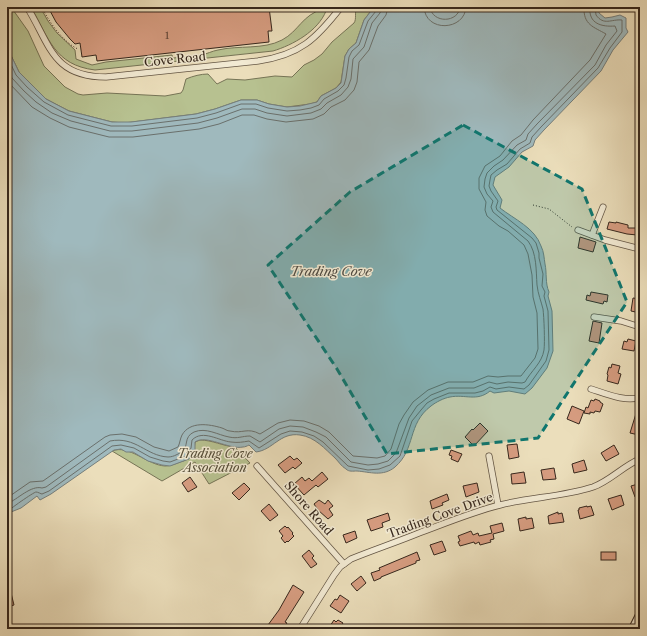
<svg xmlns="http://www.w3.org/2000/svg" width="647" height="636" font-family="'Libre Caslon Text',serif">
<rect width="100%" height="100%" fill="#ebdebb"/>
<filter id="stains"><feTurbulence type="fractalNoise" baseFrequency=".005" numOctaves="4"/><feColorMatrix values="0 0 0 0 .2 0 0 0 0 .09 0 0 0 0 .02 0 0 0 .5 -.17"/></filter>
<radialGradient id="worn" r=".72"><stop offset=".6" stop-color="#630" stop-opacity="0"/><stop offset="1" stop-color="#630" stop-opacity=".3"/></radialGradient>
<g fill="#b7c190" stroke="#767456">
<path d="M7,7H11L28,31L44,66L65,87L78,94L83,95L107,93L165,96L181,93L183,90L186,79C193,76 201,74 208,74L217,84L227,79L245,80L275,76L292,77L304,65L314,60L322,54L332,42L354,23C357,19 354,12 357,7H374L364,20L356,43L349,49L345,56L341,82L336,88L321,96L317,102L310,104L287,107L269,104L257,100H241L215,109L196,114L124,123L112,122L69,111L46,99L30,85L19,72L7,47Z"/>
<path d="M31,7H40L48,21L57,33L75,50L76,59L92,65L106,62L172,55L173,58C182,57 192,57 201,55C207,54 212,51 218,50C239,45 263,50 282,40C299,31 302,15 323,9L326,11C318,31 293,45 273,51L95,70C54,65 49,38 31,7Z"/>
<path d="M200,440C212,440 223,446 235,447L250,463L209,484L195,462L162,481L112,451C129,444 147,465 165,466C170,466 175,464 180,462C192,459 194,453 195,442Z"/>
</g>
<path fill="#9fb9bd" stroke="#757f7d" d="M374,7H439L440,10L442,11L455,7H599V13L605,18L612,17L620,15L626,18V28L628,32L613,50L601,71L544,130L535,140L533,146L522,152L509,167L495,177L493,185L502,200L500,208C514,219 535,228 541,246C544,252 544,258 545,264C547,273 545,283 549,292L548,296L552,311L553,351L547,368L532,388L525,394L509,391L494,393L490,391C477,402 465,394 450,397C444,398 436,402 431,406C407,424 416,449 395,467C383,477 370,472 357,471C353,471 349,472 346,469C341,466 339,462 335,458C325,449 315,437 300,435C280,432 273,450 256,452L249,445C247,446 245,447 243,447C229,450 206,434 195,442V450L189,459L170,466L162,465L148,461L133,452H126L121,449L114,450L51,494L40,500L37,496L21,508L11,512L9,516H7V47L19,72L46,99L69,111L112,122H131L196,114L215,109L241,100H257L269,104L287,107L300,106L317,102L321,96L336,88L341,83L345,56L349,49L356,43L364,20Z"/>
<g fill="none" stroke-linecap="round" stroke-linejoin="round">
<g stroke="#6a706c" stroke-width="1">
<path d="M424,7C425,33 465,31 466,7"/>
<path d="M430,7C432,24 459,23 460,7"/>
<path d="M7,56L16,75L27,87L44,102L68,115L111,126H132L197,118L216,113L241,104H256L268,108L287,111L300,110L311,108L319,105L324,99L338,91L344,85L346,78L349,57L352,51L359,45L368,21L376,11L377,7"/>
<path d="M7,68L12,78L24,91L36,102L52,113L71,121L110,131H132L198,123L217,118L242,109H255L267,113L287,116L311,113L321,109L327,103L341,95L348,87L351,79L353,59L364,47L372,23L380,13L382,7"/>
<path d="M7,81L32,107L50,118L69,127L109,137H133L199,129L219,124L242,115H254L267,119L286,122L313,119L324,114L331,107L345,100L354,90L357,82L359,62L369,50L378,26L386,15L388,7"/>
<path d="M7,498L30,482L43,481L105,437L110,435L122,434L136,437L154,447L169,451L178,447C180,443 180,439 182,435C190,421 209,424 222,428C225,429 227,431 230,431C243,434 247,427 260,434L278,423L290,420L304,421L319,426L329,432L353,456L377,458L385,456L391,449L399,424L404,415L413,402L428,390L448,382H473L488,376L498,377L508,376H521L535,358L538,349L537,313L533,297L532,275L528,254L524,245L508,231L499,226L487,216L485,210L486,202L479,189V178L485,166L500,156L512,141L521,135L533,120L590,60L606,34C594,27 583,25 584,7"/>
<path d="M7,504C18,499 31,485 42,488L46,487L110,441C136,436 146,456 168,457C171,457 174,456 176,455C178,454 180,453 182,452C189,447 183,437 194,432C206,427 218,435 229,437C238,439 242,436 250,436L260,442L279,429L290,426L303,427L316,432L326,437L351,462L368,465L378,464L388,461L396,453L409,418L417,406L431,395L449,388H474L489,382L497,384L508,382L522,383L525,382C531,371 542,363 544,350C545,342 544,317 543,309C541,301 538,294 537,285C536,271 537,253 528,241L493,212L491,207L493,201L487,194L484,187L485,179L487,173L494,166L503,160L517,145L526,140L528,134L537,124L595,65L606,45L617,31L615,26C602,27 588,24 590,7"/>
<path d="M7,512C8,510 34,492 36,492C38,492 41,494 42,494L49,491L112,446L121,445L134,448L150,457L163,461L170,462L186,456L191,448L192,440C203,429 219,441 231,442C238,443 243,442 249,441L259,448L281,434L290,431L302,432L314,436L323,442L348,466L368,470L379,469L390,465L400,456L412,421L421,410L427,403L434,399L449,393H475L483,391L490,387L496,389L509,387L524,389L529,385L546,361L549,350L548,311L544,296L545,292L542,286L543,274L539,258V253L536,243L532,238L497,210L496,207L498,201L491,191L489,186L490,180L491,175L497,170L507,164L520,149L530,143L532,137L541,127L598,68L610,48L622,32V20C611,19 604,26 596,15L595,7"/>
</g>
</g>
<g fill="#d69c80" stroke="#36271c">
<path d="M48,7H269L272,31H268L269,42L97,61L96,55L82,57L80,43L75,44L70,39L56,22Z"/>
<path d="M609,222L616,223V222L628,225V228H637V235L627,234L607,229Z"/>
<path d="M580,237L596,242L593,252L578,248Z"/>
<path d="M591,292L608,295L607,302L604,301L603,304L586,300L587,295L590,296Z"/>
<path d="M633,298L640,299V313L631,311Z"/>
<path d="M593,321L602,323L599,343L589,341Z"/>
<path d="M628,339L636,341L634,351L622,349L624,341L627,342Z"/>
<path d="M612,364L620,366L618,373L621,374L618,384L607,381L608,375L607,374L609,367L611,368Z"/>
<path d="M595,399L600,401V402L603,404L600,412L595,411L594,413L590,412V414L584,413L586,407L588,408L591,400L594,401Z"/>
<path d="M572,406L584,411L579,424L567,419Z"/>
<path d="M638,407H640L639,435L630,433Z"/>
<path d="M480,423L488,431L474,446L465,437L472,429L473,430Z"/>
<path d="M517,444L519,457L509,459L507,445Z"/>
<path d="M614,445L619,454L606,461L601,453Z"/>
<path d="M451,450L462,454L458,462L451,459L452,456L449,455Z"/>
<path d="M290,456L294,460L297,458L302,463L295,469L293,467L285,473L278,465Z"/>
<path d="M584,460L587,470L574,473L572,464Z"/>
<path d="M554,468L556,479L543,480L541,470Z"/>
<path d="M322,472L328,479L318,487L316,485L304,495L294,484L302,477L305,481L309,478L312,481Z"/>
<path d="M524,472L526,483L512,484L511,474Z"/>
<path d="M190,477L197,487L188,492L182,483Z"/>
<path d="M244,483L250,489L239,500L232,493Z"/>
<path d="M477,483L479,492L466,497L463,486Z"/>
<path d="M638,484L640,485V495L635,497L631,486Z"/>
<path d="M447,494L449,500L442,503L443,505L432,509L430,501Z"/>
<path d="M621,495L624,505L612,510L608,499Z"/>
<path d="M319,500L325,504L328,500L333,506L329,509L333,515L328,519L318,510L314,504Z"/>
<path d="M269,504L278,515L270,521L261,511Z"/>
<path d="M587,506V507L591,506L594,515L580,519L578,510H579V508Z"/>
<path d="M558,512V514L562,513L564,522L549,524L548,516Z"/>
<path d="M388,513L390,520L382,523L383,527L371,531L367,520Z"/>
<path d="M526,517V519L532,518L534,528L520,531L518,519Z"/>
<path d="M502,523L504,531L493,534L494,539L490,540L491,542L480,545L479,542L475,544L474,542L460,546L458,542L460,541L458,536L471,531L473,535L478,533L479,536L492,533L490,526Z"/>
<path d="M285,526L287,528L288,527L293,533L292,534L294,536L288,542L287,541L285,543L281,538L283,536L279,531Z"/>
<path d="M355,531L357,538L346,543L343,535Z"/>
<path d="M442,541L446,551L434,555L430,545Z"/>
<path d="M309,550L314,556L312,558L317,564L311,568L302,556Z"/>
<path d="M417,552L420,560L416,561V563L381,577V578L374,581L371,573L380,570L379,568Z"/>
<rect x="601" y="552" width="15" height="8"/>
<path d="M361,576L366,583L357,591L351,584Z"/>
<path d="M9,585L14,605L7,607V586Z"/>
<path d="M293,585L304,592L285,622L287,623L283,629H275L268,625L279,610Z"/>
<path d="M340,595L349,601L341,613L330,606L335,599L337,600Z"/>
<path d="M334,620L336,622L338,620L343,623L339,629H328Z"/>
</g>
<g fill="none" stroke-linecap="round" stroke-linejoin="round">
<defs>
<g id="minor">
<path d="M27,7C50,44 52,77 106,77L258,61C300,55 316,39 341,7"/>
<path d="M578,230L605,240L640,249"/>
<path d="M592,235L603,207"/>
<path d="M594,317L621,321L640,327"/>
<path d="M591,389C604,393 627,403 640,397"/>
<path d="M489,456L498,505"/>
<path d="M257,466L344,564"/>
<path d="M300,629L334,575L340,567L351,559C373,550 397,542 419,533C446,523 472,512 500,505C531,497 562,497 593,487C610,481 623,466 640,459"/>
</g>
<path id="secondary" d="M633,629L640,615"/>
</defs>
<use href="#minor" stroke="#635544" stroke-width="7"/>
<use href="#secondary" stroke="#36271c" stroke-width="10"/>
<g stroke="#36271c" stroke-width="1" stroke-dasharray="1 2" stroke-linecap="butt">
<path d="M42,7C48,21 64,43 78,49"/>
<path d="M533,205L549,209L572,227"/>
</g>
<use href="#minor" stroke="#f2ead3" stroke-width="5.5"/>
<use href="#secondary" stroke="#f2ead3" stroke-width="8"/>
</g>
<path fill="#0f766e" fill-opacity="0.2" stroke="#0f766e" stroke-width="3" stroke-dasharray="8 5" stroke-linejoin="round" d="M463,125L582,189L627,302L538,438L387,454L337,369L268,265L350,192Z"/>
<g text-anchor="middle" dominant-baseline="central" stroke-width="3" stroke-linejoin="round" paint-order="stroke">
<g font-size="10" fill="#5e4435">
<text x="167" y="35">1</text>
</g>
<g font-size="12" fill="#36271c" stroke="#f2ead3">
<text transform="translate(175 59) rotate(-6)">Cove Road</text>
<text transform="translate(309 508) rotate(49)">Shore Road</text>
<text transform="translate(440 515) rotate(-20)">Trading Cove Drive</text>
</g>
<g font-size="12" font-style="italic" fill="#564e39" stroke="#f2ead3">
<text x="215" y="453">Trading Cove<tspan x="215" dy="14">Association</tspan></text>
</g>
<g font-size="13" font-style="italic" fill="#504c44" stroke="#f2ead3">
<text x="331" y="271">Trading Cove</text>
</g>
</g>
<rect width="647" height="636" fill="none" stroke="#ebdebb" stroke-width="24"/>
<rect x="8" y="8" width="631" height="620" fill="none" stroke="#36271c" stroke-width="2"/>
<rect x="12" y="12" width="623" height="612" fill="none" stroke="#36271c"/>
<rect width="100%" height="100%" filter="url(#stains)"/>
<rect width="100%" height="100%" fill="url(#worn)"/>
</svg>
